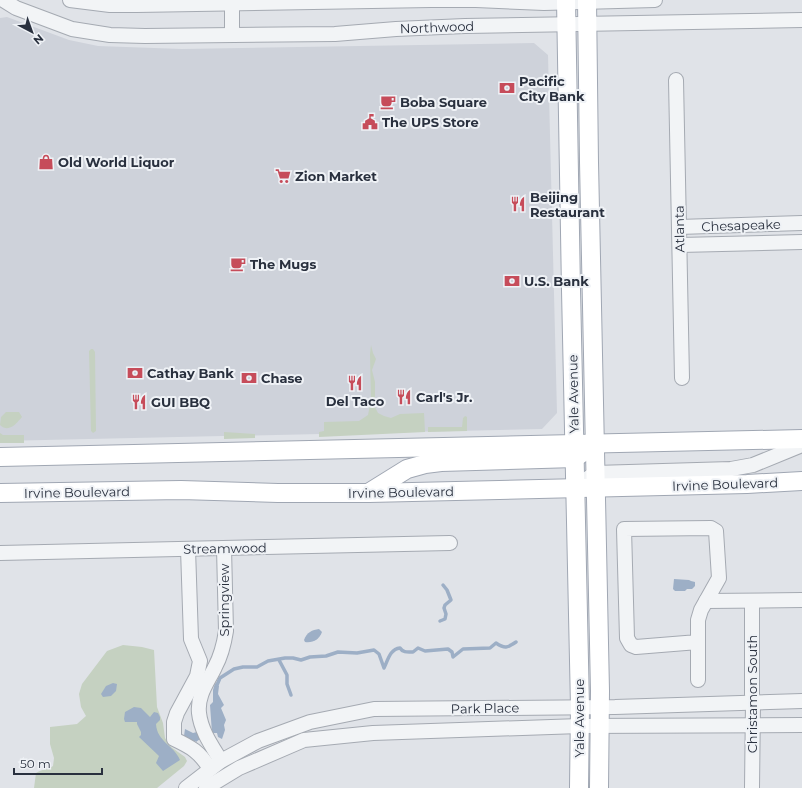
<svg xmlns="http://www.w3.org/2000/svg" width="802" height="788" font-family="Montserrat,sans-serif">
<rect width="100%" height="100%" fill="#e0e3e8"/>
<path fill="#ced2da" d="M7,17L69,40L98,46L182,49L534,43L548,55L557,413L542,429L0,441V18Z"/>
<g fill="#c5d1c1">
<path d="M371,345L373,353L376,359L372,370L375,382V407L378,413L384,416L391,418L400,414L424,413L425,432L319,437V432L324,431V422L359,421L368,415L371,400L370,354Z"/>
<path d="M91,349H93L95,352L96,431L93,433L91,431L89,351Z"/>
<path d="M6,412H19L22,417C16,424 9,433 0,425L1,417Z"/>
<path d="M465,416L467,417V431L428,432V427H462L463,418Z"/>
<path d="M224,432L255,434V438L224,439Z"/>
<path d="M0,433L3,435H24V443H0Z"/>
<path d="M123,645L142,647L154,650L157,707L163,723L165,738L171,747L185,757L187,761L184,766L157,788H34L36,773C42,769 48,770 53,766L54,758L50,744V727L77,724L86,716L81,707L79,694L82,684L107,651Z"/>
</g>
<g fill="#9dafc6">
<path d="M674,579L689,580L691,581L695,582V586L692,589H687L685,591H675L673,589Z"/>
<path d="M319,629L322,632C319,640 313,643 305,642L304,640C307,632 312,630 319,629Z"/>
<path d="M113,683L117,684L116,691L111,696L103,697L101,694L106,686Z"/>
<path d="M215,683L219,686L218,694L224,705L221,708L226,720L224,725L225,730L222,739L218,737L217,733H212L210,705L213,702V690Z"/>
<path d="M134,707L141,708L150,717L154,712L158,713L160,717V720L156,724C157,742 174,745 180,760L163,771L156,763L159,756L139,737L141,735V732L137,724V722H125L124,719L125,712Z"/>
<path d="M185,729L193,733L197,732L200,739L196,742L195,741L193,742L184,736Z"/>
</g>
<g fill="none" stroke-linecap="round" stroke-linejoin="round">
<g stroke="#9dafc6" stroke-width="3.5">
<path d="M440,621L445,619L446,614L444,608L445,605L451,600L447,590L443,585"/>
<path d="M279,660L287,675V684L291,695"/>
<path d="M217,685L220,678L234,669L243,667H257L268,661L285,658H293L301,660L310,657L326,656L338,652L357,653L374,650L379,654L384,668C388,660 390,649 400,648C403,653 408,652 413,652L418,648L425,651L448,649L452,652L453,657L463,649L490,648L496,643C505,649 507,648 516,642"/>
</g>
<defs>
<g id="minor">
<path d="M3,0L16,8L72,29L110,35L145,36L335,34L396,29L465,26L802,20"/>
<path d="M70,0L110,5H137L431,0H476L544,3L655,0"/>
<path d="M232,0V35"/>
<path d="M676,80L682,378"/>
<path d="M679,227L802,223"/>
<path d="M680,245L802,242"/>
<path d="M588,478L595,473L731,469L753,465L802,445"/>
<path d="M188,549L191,639L200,661L197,676L177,713L174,722V739C191,747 200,752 210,769"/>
<path d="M0,553L450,543"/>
<path d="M706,601L802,600"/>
<path d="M698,680V620L701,610L719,578L716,531L711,528L624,529L627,638L631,645L636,647L698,642"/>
<path d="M221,761C212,746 201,731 199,713C197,695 208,682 215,667C221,656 224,644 226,631L224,548"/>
<path d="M186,788L221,761L258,741L310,722L374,709L615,707L802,701"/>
<path d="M206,788L239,768L304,740L373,733L580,726L802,725"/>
<path d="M752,788L753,702L752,694V601"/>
</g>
<g id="major">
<path d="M566,0L571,290L580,707L579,788"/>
<path d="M587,0L589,162L600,691L599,788"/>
<path d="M0,457L802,439"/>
<path d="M370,492L407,469L425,464L441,462L575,458L585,451"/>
<path d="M0,493L181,490L278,493H369L747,484L802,481"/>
</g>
</defs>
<use href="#minor" stroke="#a5aab2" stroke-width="16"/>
<use href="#major" stroke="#a0a7b3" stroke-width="20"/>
<use href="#minor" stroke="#f2f4f6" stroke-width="14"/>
<use href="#major" stroke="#fff" stroke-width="18"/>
</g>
<defs>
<symbol id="bank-bare" viewBox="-9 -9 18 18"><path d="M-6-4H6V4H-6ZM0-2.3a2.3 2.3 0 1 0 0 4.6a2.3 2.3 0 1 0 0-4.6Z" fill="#c64c5a" stroke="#eff2f6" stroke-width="2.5" paint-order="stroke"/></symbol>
<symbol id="cafe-bare" viewBox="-9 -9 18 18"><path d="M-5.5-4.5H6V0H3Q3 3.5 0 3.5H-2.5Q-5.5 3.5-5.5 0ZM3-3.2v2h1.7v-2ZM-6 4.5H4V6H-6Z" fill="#c64c5a" stroke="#eff2f6" stroke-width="2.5" paint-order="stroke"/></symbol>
<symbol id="civic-bare" viewBox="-9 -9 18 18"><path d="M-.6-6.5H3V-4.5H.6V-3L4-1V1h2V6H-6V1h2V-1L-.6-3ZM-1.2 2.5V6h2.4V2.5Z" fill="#c64c5a" stroke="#eff2f6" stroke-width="2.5" paint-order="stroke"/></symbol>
<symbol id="shop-bare" viewBox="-9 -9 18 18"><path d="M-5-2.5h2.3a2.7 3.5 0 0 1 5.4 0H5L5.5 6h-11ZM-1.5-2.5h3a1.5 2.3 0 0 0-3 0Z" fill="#c64c5a" stroke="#eff2f6" stroke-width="2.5" paint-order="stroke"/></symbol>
<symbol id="supermarket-bare" viewBox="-9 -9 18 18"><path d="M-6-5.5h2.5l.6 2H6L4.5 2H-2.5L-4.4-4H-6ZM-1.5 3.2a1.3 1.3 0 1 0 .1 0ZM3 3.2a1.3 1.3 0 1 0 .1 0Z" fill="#c64c5a" stroke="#eff2f6" stroke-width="2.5" paint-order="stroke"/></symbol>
<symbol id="restaurant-bare" viewBox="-9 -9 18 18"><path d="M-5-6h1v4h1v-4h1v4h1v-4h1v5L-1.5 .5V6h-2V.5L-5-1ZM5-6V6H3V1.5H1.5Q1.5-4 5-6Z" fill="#c64c5a" stroke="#eff2f6" stroke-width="2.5" paint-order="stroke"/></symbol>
</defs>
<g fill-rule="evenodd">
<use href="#bank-bare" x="496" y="77" width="22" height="22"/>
<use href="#cafe-bare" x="377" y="91" width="22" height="22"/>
<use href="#civic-bare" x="359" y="111" width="22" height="22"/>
<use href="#shop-bare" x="35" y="151" width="22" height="22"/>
<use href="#supermarket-bare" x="272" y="165" width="22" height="22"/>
<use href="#restaurant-bare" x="507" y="193" width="22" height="22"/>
<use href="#cafe-bare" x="227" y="253" width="22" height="22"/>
<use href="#bank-bare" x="501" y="270" width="22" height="22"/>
<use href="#bank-bare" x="124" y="362" width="22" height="22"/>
<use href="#bank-bare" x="238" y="367" width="22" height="22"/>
<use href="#restaurant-bare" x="344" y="372" width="22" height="22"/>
<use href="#restaurant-bare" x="393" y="386" width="22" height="22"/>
<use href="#restaurant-bare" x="128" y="391" width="22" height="22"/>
</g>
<g text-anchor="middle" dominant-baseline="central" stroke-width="4" stroke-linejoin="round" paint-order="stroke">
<g font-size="13" fill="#29303e" stroke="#eff2f6">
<text transform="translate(437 27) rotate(-2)">Northwood</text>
<text transform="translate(741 225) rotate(-2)">Chesapeake</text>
<text transform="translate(679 229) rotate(-91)">Atlanta</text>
<text transform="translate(573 394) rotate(-91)">Yale Avenue</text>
<text transform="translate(725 484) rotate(-2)">Irvine Boulevard</text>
<text transform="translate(77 492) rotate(-1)">Irvine Boulevard</text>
<text transform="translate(401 492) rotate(-1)">Irvine Boulevard</text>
<text transform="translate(225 548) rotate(-1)">Streamwood</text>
<text transform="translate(224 600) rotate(-90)">Springview</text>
<text transform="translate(752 694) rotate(-90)">Christamon South</text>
<text transform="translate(485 708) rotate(-1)">Park Place</text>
<text transform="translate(579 718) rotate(-90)">Yale Avenue</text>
</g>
<g font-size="13" font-weight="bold" fill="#29303e" stroke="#eff2f6" text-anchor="start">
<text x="519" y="81">Pacific<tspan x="519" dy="15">City Bank</tspan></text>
<text x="400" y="102">Boba Square</text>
<text x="382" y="122">The UPS Store</text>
<text x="58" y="162">Old World Liquor</text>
<text x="295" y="176">Zion Market</text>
<text x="530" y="197">Beijing<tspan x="530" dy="15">Restaurant</tspan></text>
<text x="250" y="264">The Mugs</text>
<text x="524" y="281">U.S. Bank</text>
<text x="147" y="373">Cathay Bank</text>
<text x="261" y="378">Chase</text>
<text x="416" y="397">Carl's Jr.</text>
<text x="355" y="401" text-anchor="middle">Del Taco</text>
<text x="151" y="402">GUI BBQ</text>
</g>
</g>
<g transform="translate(32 32) rotate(139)" stroke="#eff2f6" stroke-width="3" paint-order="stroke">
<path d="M0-3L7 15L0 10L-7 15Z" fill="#29303e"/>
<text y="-6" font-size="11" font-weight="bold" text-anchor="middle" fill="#29303e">N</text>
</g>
<path d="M14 768v6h88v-6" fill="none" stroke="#29303e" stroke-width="2"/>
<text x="20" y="768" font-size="12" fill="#29303e" stroke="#eff2f6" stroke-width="3" paint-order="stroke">50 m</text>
</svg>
